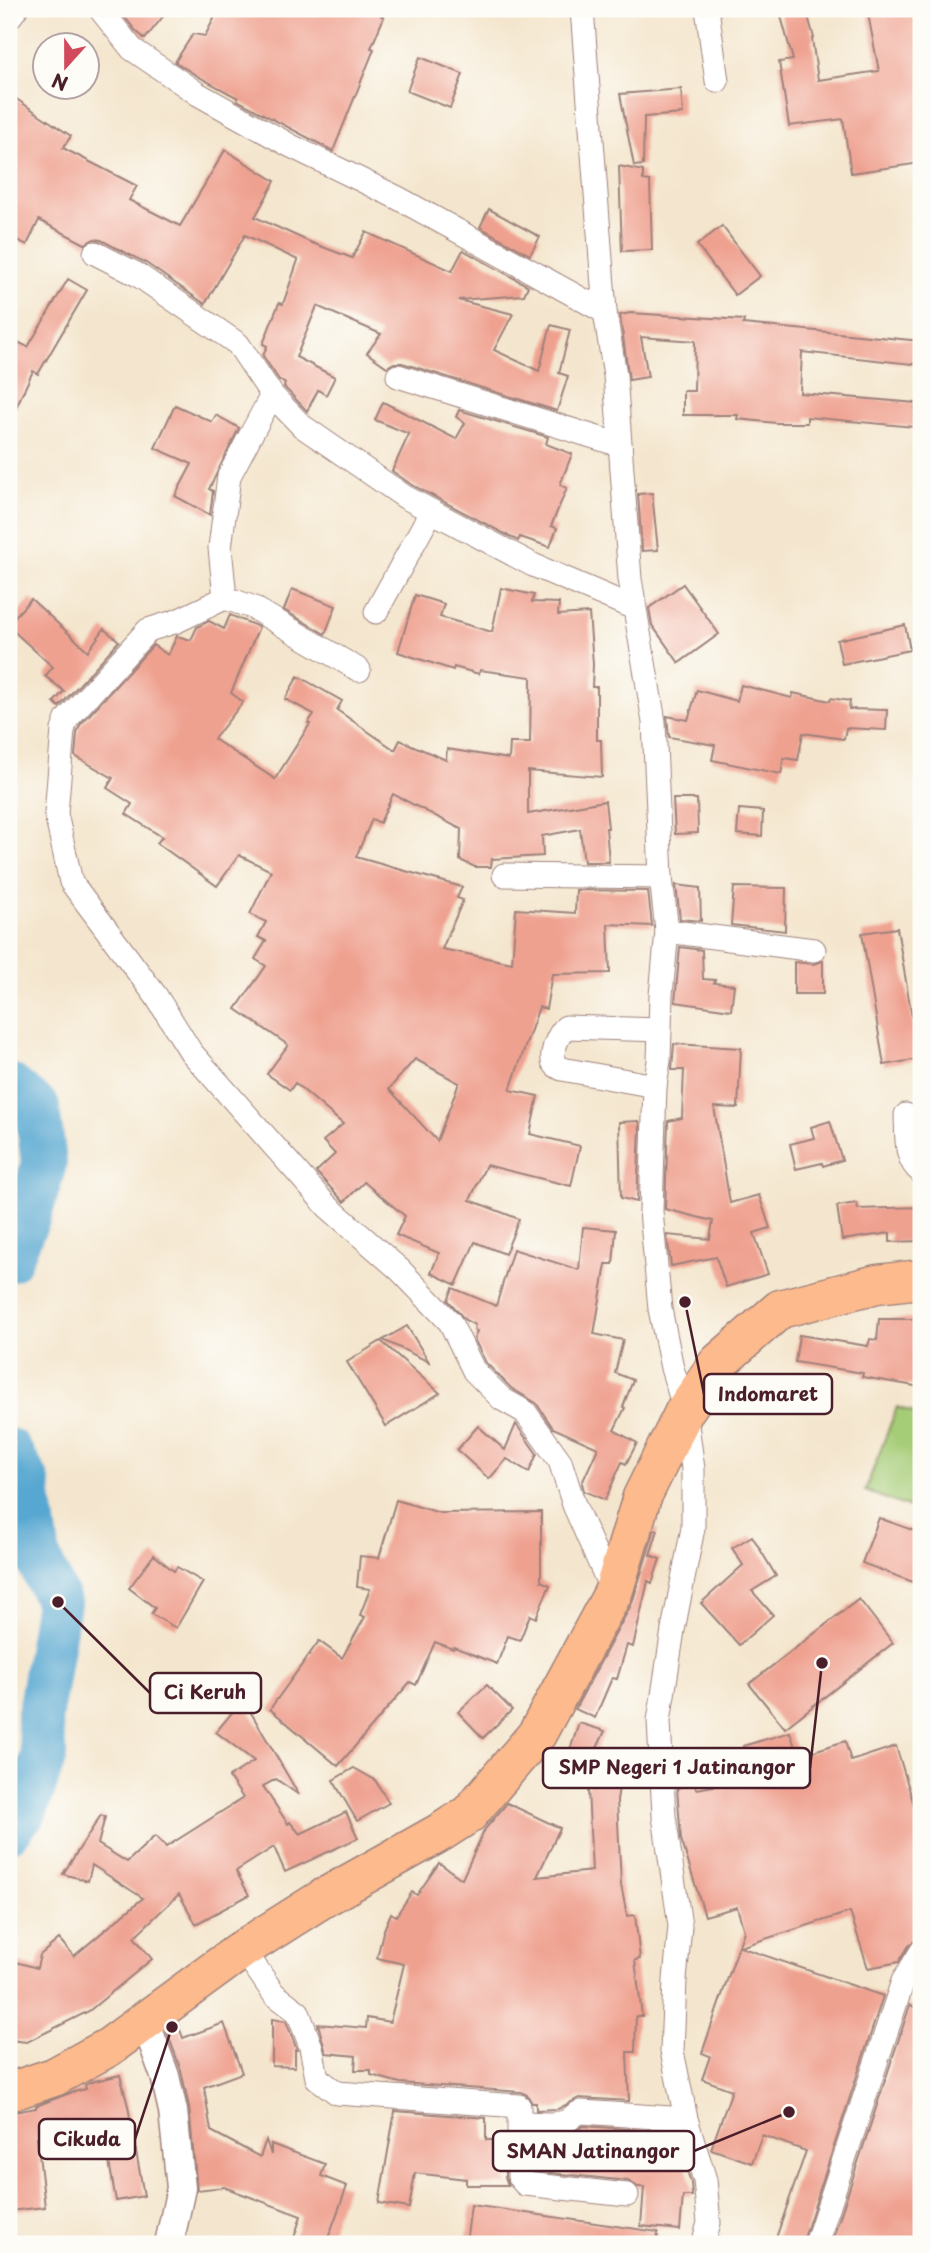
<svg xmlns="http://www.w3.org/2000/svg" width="930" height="2253" font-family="'Playpen Sans',sans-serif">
<rect width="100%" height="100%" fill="#fdfcf7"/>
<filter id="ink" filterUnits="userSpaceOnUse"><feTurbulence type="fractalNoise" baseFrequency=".0143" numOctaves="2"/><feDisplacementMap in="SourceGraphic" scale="14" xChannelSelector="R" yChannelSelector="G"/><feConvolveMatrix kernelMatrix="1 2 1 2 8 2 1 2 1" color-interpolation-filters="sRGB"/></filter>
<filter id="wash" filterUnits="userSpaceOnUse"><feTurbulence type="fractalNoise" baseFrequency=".00686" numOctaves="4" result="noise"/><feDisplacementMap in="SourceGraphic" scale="28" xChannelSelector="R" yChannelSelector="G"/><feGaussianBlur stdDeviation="1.57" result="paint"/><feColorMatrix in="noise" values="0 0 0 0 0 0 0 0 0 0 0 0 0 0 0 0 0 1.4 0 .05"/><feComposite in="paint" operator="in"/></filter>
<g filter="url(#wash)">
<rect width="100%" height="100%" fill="#f4e6ce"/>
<path fill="#a5cc76" stroke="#787650" stroke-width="2" d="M897,1407L921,1416V1512L865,1491Z"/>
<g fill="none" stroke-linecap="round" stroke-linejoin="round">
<g stroke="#57a7d1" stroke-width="46">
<path d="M9,1086L37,1108L44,1163L30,1212L9,1259"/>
<path d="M9,1451L27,1482L38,1558L58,1602L39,1720L44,1755L25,1810L9,1829"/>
</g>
</g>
<g id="blocks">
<g fill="#efa190" fill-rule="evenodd">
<path d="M118,9H169L145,39L135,30Z"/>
<path d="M219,9H382L381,16L384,17L371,48L374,49L333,151L237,100L238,98L199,77L175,62L193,34L205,36Z"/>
<path d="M779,9H806L814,38L812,39L818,80L879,71L867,9H921V163L851,173L843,119L789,126L779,62L793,60Z"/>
<path d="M420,57L463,74L450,108L407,91Z"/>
<path d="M681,89L683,114L644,117L643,165L634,166L620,94Z"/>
<path d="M9,94L71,136L63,148L137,186L129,200L180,226L225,150L275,181L255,217L312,243L352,258L366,232L452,271L463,250L528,286L524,295L458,300L513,314L494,350L539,371L551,325L570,330L559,373L568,376L557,411L402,363H394L387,367L367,353L381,334L317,306L296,357L335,377L326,395L318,390L307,411L284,387L285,383L279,380L263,356L267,346L263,344L279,303L283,304L298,260L245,235L205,304L146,263L101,240L94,239L85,244L39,220L27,245L9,236Z"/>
<path d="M619,166L643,171V180L650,181L652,250L622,251Z"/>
<path d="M489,209L540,237L530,255L480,227Z"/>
<path d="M722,226L760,276L735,295L697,245Z"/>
<path d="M68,279L87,290L38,374L33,371L9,422V338L28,347Z"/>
<path d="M630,313L744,320L743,324L921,341V365L802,352L800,393L916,403L914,427L807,417V423H776L737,419L738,415H683V391H694L695,341L641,337L648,377L629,380L620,315Z"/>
<path d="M383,402L456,439L465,423L456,417L459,410L548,437L546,444L572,454L560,485L567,488L551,526L557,528L550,547L520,537L518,541L412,485L392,471L409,434L375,420Z"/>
<path d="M175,405L212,422L216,415L239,428L209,489L213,491L210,515L175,496L192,464L155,448Z"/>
<path d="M652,493L658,550L642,551L638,494Z"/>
<path d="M683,584L719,634L679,663L652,625L649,608Z"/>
<path d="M501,588L534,595L532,602L559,603L558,615L589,613L593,664L592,687H597V740H601L602,777L528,771V814L605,801L608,828H606L609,862H584L580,829L542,836L543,856L492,859L491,867H475L460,860L461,829L393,794L380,823L372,819L356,857L462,887L457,898L463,900L442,949L512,963L516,909L575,913L576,890L648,891L652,926L608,924L610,973L552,974L546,1009L539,1007L510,1090L538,1096L530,1134L580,1146L571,1186L486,1165L470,1200L519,1219L505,1254L475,1242L456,1285L431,1273L439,1253L396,1235L405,1216L364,1182L344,1202L316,1172L335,1154L323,1141L343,1124L295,1083L290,1090L267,1074L288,1045L236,1009L266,966L255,959L266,941L258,937L266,922L250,914L271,871L239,855L217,886L157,843L162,837L126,814L132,804L107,788L113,778L75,756L77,733L80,725L153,645L168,655L177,636L191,640L197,627L209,621L224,629L230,615L259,627L231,693L243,702L214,739L275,779L310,724L308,723L314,714L285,699L298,676L342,701L337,710L395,750L400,740L446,760L447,749L509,759L510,743H530L531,677L480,670L479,674L454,667L453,670L398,652L415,595L444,604L440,617L492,632ZM415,1059L459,1083L437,1141L389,1089Z"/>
<path d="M292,589L336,606L325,634L284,610Z"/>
<path d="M31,599L88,651L104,629L119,641L59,707L54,702L64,691L45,676L53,667L9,627V623Z"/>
<path d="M905,625L910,650L842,664L837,640Z"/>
<path d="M741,685L792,698L793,693L830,701L831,698L850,701L849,709L887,710L886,730L846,728L844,739L803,733L798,760L784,758L781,774L712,760L715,745L669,737L667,716L688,720L697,690L737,701Z"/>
<path d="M673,799H697L698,833L675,834Z"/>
<path d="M739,809L763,811L762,836L737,834Z"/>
<path d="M676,885L700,888L701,921L680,919Z"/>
<path d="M734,887L786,888L785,931L731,925Z"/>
<path d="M897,928L919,1059L884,1065L862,933Z"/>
<path d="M680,947L702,950L703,979L715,980L714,983L734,985L731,1010L675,1002Z"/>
<path d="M823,961V994H794V962L813,964Z"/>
<path d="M674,1044L741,1048L738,1108L714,1107L730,1203L759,1195L770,1228L754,1233L768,1274L726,1287L716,1257L671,1266L667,1235L710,1239L713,1221L665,1209L668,1121L682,1118L684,1070H672Z"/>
<path d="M639,1121L640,1125L637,1202L621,1198L619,1122Z"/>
<path d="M830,1121L842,1160L823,1166L822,1163L796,1169L790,1144L814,1138L811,1127Z"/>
<path d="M857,1203L858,1209L921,1207V1241L890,1242V1233L842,1240L837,1206Z"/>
<path d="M583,1227L616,1230L613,1264H606L594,1334L623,1340L615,1373L633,1380L623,1407L625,1408L614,1430L637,1443L626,1464L622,1462L605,1500L584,1491L582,1483L598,1448L553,1428L536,1403L511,1388L486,1363L474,1339L477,1331L474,1330L475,1325L465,1320L448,1300L453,1288L496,1306L513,1249L579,1270Z"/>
<path d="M879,1319H921V1387L862,1377L863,1373L795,1362L799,1335L868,1346L870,1339L877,1340Z"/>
<path d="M407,1326L429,1362L383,1340Z"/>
<path d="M381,1341L440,1393L386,1426L347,1362Z"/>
<path d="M516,1424L537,1454L529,1472L507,1459L489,1479L457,1450L478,1426L505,1450Z"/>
<path d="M396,1500L440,1513L541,1512V1581L550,1585L536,1618L530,1615L520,1640L508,1636L497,1664L454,1647L453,1649L435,1642L416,1685L410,1682L338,1766L270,1709L319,1641L342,1658L365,1617L360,1615L370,1589L357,1587L360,1556L379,1558Z"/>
<path d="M879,1518L921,1533V1585L862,1563Z"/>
<path d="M655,1529L658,1530L650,1555L660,1559L652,1583L648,1581L633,1647L627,1645L617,1679L612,1678L595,1718L575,1709L632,1603Z"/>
<path d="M752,1536L776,1576L752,1591L773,1615L739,1645L701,1603L743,1565L732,1548Z"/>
<path d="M154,1555L174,1571L177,1567L203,1582L176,1628L151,1614L155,1608L129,1588Z"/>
<path d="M859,1599L893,1643L785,1728L749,1684Z"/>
<path d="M487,1685L512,1710L483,1738L458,1712Z"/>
<path d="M243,1699L299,1795L276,1779L263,1786L288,1824L290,1822L300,1834L346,1812L358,1838L285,1872L274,1847L236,1871L249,1895L196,1924L179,1894L134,1937L152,1959L89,2011L27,2042L9,2040V1960L37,1968L40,1955L59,1939L74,1956L143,1898L92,1865L88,1881L63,1874L101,1815L105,1817L98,1844L127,1862L155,1836L166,1847L243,1798L229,1777L254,1761L216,1732Z"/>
<path d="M579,1723L605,1731L590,1763L622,1768L617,1800L621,1885L627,1916L635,1915L640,1959L635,1960L642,2016H636L635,2052H627L629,2101L579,2098L558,2109L536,2110V2103H532L527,2095L521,2092L400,2083L371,2075V2070H355L356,2056L326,2053L318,2024L366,2028L367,2018L390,2022L404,1964L377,1958L383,1932L391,1913L396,1916L412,1892L417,1895L439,1863L462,1879L485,1829L507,1803L560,1828L537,1877L592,1871L587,1768L580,1784L561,1777Z"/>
<path d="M790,1732L798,1756L845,1741L851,1761L896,1746L921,1828V1938L910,1944L899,1962L868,1968L850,1912L740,1947L883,1996L802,2244H774L806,2151L762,2135L752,2163L711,2149L732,2090L702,2079L710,2056L702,2053L744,1931L737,1907L705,1916L681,1839L677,1788L694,1783L696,1789L753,1779L743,1746Z"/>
<path d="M354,1768L375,1780L389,1803L357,1821L333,1780Z"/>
<path d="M910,2005L921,2009V2244H831Z"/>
<path d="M272,2019L286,2021L297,2050H295V2067L272,2066Z"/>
<path d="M224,2023L242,2073L204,2087L211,2131L260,2157L266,2140L271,2155V2144L325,2164L321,2176L347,2186L326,2244H292L301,2216L224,2187L197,2190L189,2107L181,2070L167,2032L178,2024L183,2038Z"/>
<path d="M120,2075L128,2106L144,2196L116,2201L102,2122L37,2137L45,2207L9,2211V2113L36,2108V2106L70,2093L86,2089L85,2085L91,2082Z"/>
<path d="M395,2111L486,2118V2140H505V2177L508,2185H466V2179L415,2173L409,2208L379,2203Z"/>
<path d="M583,2126L640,2130L637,2152L681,2151L691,2183L692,2196H683L680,2230L641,2226L644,2187H638L628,2181L533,2171V2141H537V2138L566,2136Z"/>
<path d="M471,2205L658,2232L657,2244H466Z"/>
</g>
</g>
</g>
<g filter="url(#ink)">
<use href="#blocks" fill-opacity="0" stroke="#9f827c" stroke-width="2"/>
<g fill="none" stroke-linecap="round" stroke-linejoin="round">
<defs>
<g id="minor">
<path d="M100,9L132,49L198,94L291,146L398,198L605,312"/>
<path d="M582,9L605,312L615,375L630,579L654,722L661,877L667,931L661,995L659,1061L655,1086L651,1211L660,1309L672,1368L685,1410L693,1469V1528L673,1630L659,1721L664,1816L680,1926L675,1980L672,2051L686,2119L705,2180L709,2223L703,2244"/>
<path d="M707,9L717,81"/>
<path d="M9,18L16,9"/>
<path d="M95,253L138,275L238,344L272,395L302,426L405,497L533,565L634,608"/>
<path d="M398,376L620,445"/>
<path d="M225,598L220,548L229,476L272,395"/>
<path d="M376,612L431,512"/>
<path d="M359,670L252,607L225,598L177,621L148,630L67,719L63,730L56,814L71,882L156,996L191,1052L327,1206L400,1270L450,1322L474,1371L502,1399L525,1412L560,1461L574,1505L613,1593"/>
<path d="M504,875L661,877"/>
<path d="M667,931L814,950"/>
<path d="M655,1086L562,1069C558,1067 554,1065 553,1061C551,1051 559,1033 566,1027L660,1030"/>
<path d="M906,1115C907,1134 904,1160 921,1172"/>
<path d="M243,1949L274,1994L298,2012L311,2047L317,2078L337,2093L519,2106V2177L525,2184L627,2195"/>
<path d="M520,2122C534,2123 554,2127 567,2121C573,2117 575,2113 582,2112L686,2119"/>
<path d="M816,2244L903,1981L921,1952"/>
</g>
<path id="tertiary" d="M145,2021L165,2076L173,2111L181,2188L169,2244"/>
<path id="trunk" d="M9,2092L54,2077L109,2047L243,1949L325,1897L441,1832L469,1814L537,1734L613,1593L642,1497L685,1410L718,1363L780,1309L877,1284L921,1279"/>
</defs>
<use href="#minor" stroke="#9f827c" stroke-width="25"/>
<use href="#tertiary" stroke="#9f827c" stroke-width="31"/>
<use href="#trunk" stroke="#9f827c" stroke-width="41"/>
<use href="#minor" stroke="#fff" stroke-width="23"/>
<use href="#tertiary" stroke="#fff" stroke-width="28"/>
<use href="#trunk" stroke="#fcba8d" stroke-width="38"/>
</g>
</g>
<path fill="none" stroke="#4a1f2b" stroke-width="2.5" d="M685 1302L704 1394M58 1602L150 1693M822 1663L810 1768M172 2027L135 2139M789 2112L694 2151"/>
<g fill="#4a1f2b" stroke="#fdfcf7" stroke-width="2.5">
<circle cx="685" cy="1302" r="7"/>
<circle cx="58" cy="1602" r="7"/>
<circle cx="822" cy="1663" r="7"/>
<circle cx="172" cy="2027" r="7"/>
<circle cx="789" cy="2112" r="7"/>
</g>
<g fill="#fdfcf7" stroke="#4a1f2b" stroke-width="2.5">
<rect x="704" y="1374" width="128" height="40" rx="7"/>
<rect x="150" y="1673" width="111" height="40" rx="7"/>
<rect x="543" y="1748" width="267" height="40" rx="7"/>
<rect x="39" y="2119" width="96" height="40" rx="7"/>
<rect x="493" y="2131" width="201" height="40" rx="7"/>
</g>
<g font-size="19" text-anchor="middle" font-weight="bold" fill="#4a1f2b">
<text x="768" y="1401">Indomaret</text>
<text x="205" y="1699">Ci Keruh</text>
<text x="677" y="1774">SMP Negeri 1 Jatinangor</text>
<text x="87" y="2146">Cikuda</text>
<text x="593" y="2158">SMAN Jatinangor</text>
</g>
<rect width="930" height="2253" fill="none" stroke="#fdfcf7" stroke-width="35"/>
<g transform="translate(66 66) rotate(201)"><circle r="33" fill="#fdfcf7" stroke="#b5a4a5" stroke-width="2"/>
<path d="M0-5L12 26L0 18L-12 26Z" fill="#d1495b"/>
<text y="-10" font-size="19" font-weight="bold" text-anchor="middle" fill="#4a1f2b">N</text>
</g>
</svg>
